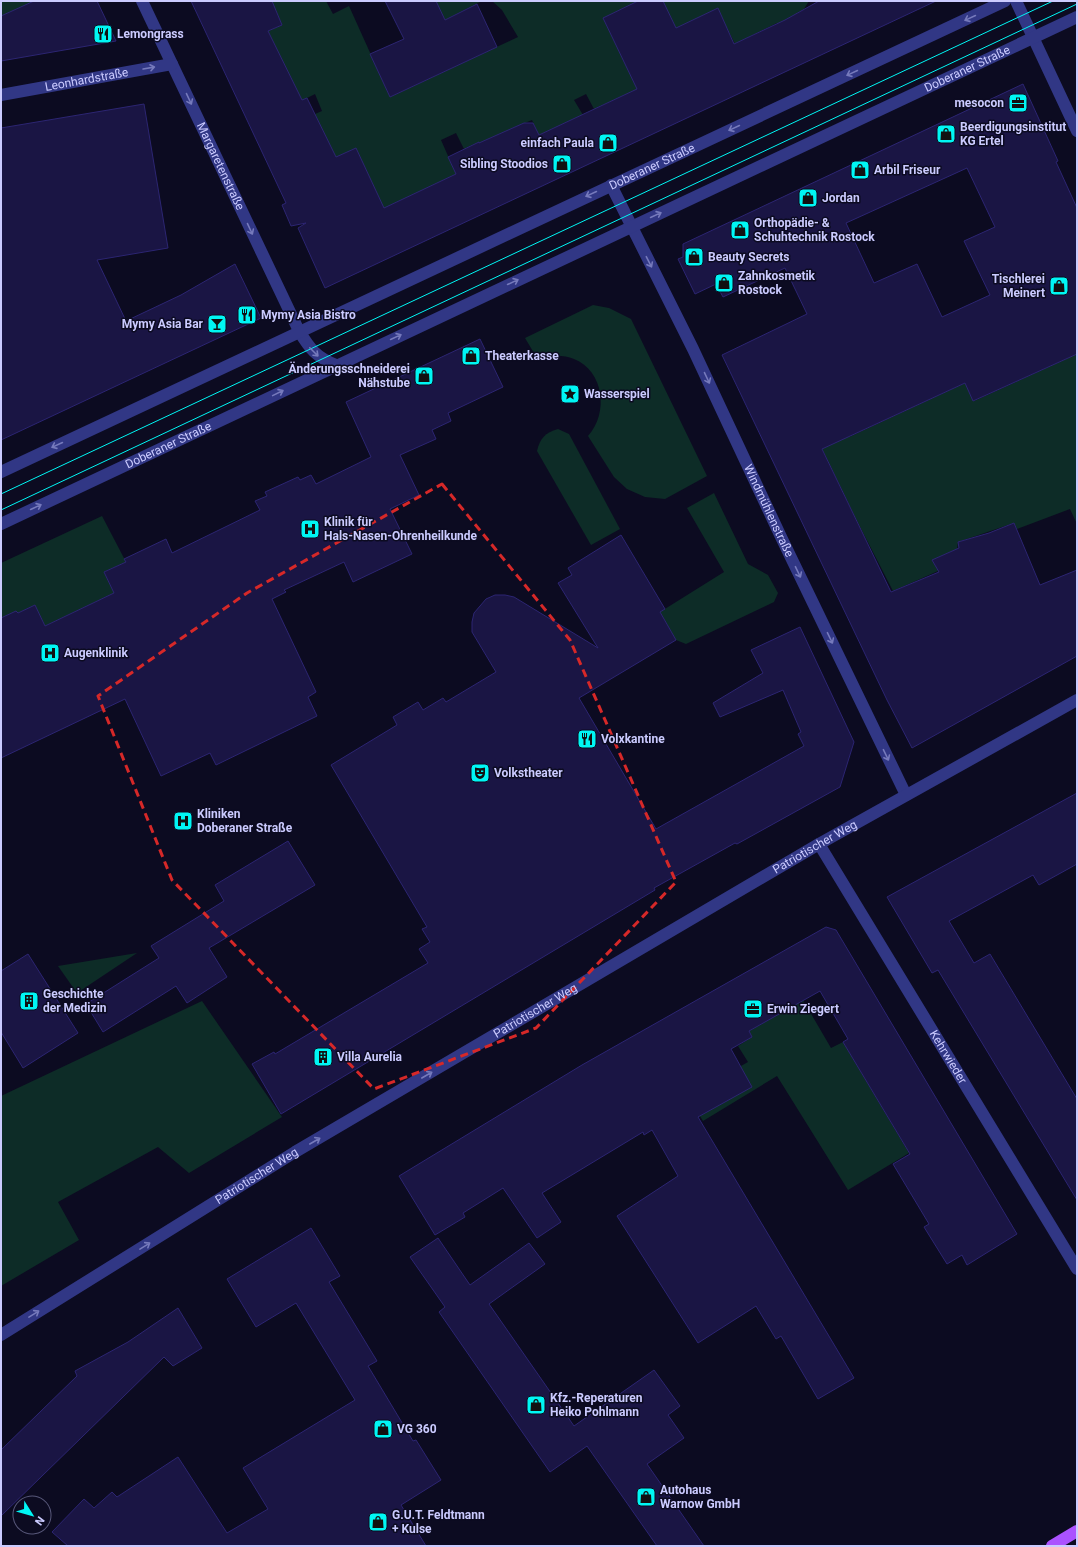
<svg xmlns="http://www.w3.org/2000/svg" width="1078" height="1547" font-family="Roboto,sans-serif">
<rect width="100%" height="100%" fill="#0c0b21"/>
<g fill="#0d2c27">
<path d="M1,1H34L1,42Z"/>
<path d="M262,1H326L333,14L349,6L390,97L518,37L502,10L492,1H809L804,9L797,13L798,17L779,26L777,23L735,44L727,28L638,89L594,109L586,94L574,100L583,115L539,135L532,120L520,125L488,160L479,142L464,149L456,133L441,140L456,174L371,215L332,159L315,114L322,111L315,94L301,101L268,31L282,25L277,13Z"/>
<path d="M436,1H482L445,20Z"/>
<path d="M593,305L609,308L631,319L707,476L665,499L645,497L627,489L614,477L588,436C609,413 604,371 574,359C562,354 549,356 537,358L525,338Z"/>
<path d="M1077,354V524L1070,509L1017,529L1014,523L958,542L957,549L933,560L938,571L893,591L855,517L815,434L849,437L965,383L974,401Z"/>
<path d="M558,429L569,434L620,529L591,545L537,451C540,438 545,433 558,429Z"/>
<path d="M714,493L748,564L768,575L778,593L774,602L686,644L676,640L660,612L724,572L687,508Z"/>
<path d="M102,516L126,562L104,572L114,593L45,626L35,605L18,613L1,618V563Z"/>
<path d="M137,953L77,993L58,966Z"/>
<path d="M803,1000L831,1048L843,1042L909,1153L848,1190L777,1076L703,1121L685,1092L732,1071L748,1062L738,1046L752,1037L749,1031Z"/>
<path d="M202,1001L282,1117L189,1173L158,1147L58,1202L79,1240L1,1286V1096Z"/>
</g>
<g fill="#1a1544" stroke="#2c2572" fill-rule="evenodd">
<path d="M34,1H97L116,41L1,61V16Z"/>
<path d="M191,1H272L282,25L268,31L302,100L307,98L336,157L356,148L384,208L456,174L448,157L479,142V143L524,123H533L539,135L637,89L603,18L638,1H663L676,28L718,8L734,44L785,20L819,1H936L325,288L298,228L306,223L291,226L282,205L286,203Z"/>
<path d="M385,1H436L445,20L477,4L497,47L390,97L370,54L404,39Z"/>
<path d="M1023,84L1058,161L1056,162L1077,208V354L973,401L965,383L822,449L891,592L939,572L932,560L959,548L958,542L989,533L1014,523L1040,585L1077,570V656L912,748L887,700L722,355L807,314L785,268L723,297L716,284L695,294L678,259L683,257V244ZM967,168L995,227L964,241L990,295L942,317L917,264L874,283L846,223Z"/>
<path d="M144,104L168,248L97,260L126,321L181,295L235,264L261,318L1,440V128Z"/>
<path d="M480,339L503,387L448,413L451,421L432,430L436,439L400,455L419,495L390,509L412,554L353,582L344,562L284,590L286,592L272,599L316,692L308,697L317,716L216,765L210,753L161,776L125,699L1,758V618L16,611L18,613L35,605L45,626L114,593L104,572L126,562L124,559L166,539L172,553L260,510L255,501L267,496L265,492L298,477L300,480L311,475L316,484L371,457L346,402Z"/>
<path d="M621,535L665,609L660,612L676,640L579,698L656,829L804,746L798,734L801,732L783,690L720,717L713,703L763,673L751,650L800,627L854,742L840,787L737,844L735,843L654,888L655,890L281,1114L252,1064L274,1052L275,1054L428,963L419,949L430,942L422,929L427,927L331,765L397,725L393,717L418,702L423,710L443,698L446,702L496,672L472,632V622L474,613L486,599L495,595H505L514,597L598,648L558,583L572,575L568,568Z"/>
<path d="M1077,793V864L1039,885L1033,875L949,921L974,963L990,954L1077,1099V1200L938,970L932,973L887,897Z"/>
<path d="M288,841L315,885L209,948L227,977L187,1003L176,986L103,1032L86,1004L159,958L151,946L224,901L215,885Z"/>
<path d="M826,927L836,930L1017,1234L967,1265L962,1255L947,1264L924,1227L929,1224L893,1164L910,1154L843,1042L848,1039L820,991L749,1031L752,1037L731,1049L752,1087L698,1117L854,1378L818,1399L781,1336L776,1339L756,1306L698,1343L617,1216L678,1176L652,1130L644,1135L643,1132L542,1193L561,1222L537,1238L503,1188L463,1213L465,1217L435,1235L399,1176L582,1065Z"/>
<path d="M28,954L78,1033L23,1068L1,1032V971Z"/>
<path d="M311,1228L340,1276L329,1282L377,1361L368,1366L413,1441L416,1440L441,1480L401,1505L426,1546H68L52,1532L84,1499L94,1508L112,1492L117,1497L178,1457L227,1533L268,1509L243,1468L355,1400L296,1303L256,1327L227,1279Z"/>
<path d="M438,1238L470,1285L529,1243L545,1264L489,1304L574,1426L654,1370L680,1406L668,1415L684,1438L647,1464L704,1546H657L587,1446L550,1472L439,1312L445,1307L410,1257Z"/>
<path d="M178,1308L202,1348L173,1366L164,1357L1,1516V1450L77,1376L75,1371L128,1342Z"/>
</g>
<g fill="none" stroke-linecap="round" stroke-linejoin="round">
<g stroke="#313785" stroke-width="12">
<path id="s1" d="M142,1L299,331C310,349 316,357 336,365"/>
<path d="M1016,1L1077,131"/>
<path id="s2" d="M1,95L172,64"/>
<path id="s3" d="M611,185L693,349L782,539L906,795"/>
<path id="s4" d="M1,472L1005,1"/>
<path id="s5" d="M1,524L1077,17"/>
<path id="s6" d="M819,844L1077,1269"/>
<path id="s7" d="M1,1335L295,1152L819,844L1077,700"/>
</g>
<path stroke="#ab52ff" stroke-width="12" d="M1052,1546L1077,1531"/>
<g stroke="#00f6f4" stroke-width="1">
<path d="M1,494L1053,1"/>
<path d="M1,510L1077,4"/>
</g>
</g>
<defs><path id="oneway-shaft" d="M-6 0H5M1.5-3L5.5 0L1.5 3" fill="none" stroke-width="1.6" stroke-linecap="round" stroke-linejoin="round"/></defs>
<g stroke="#767abc">
<use href="#oneway-shaft" transform="translate(970 18) rotate(155)"/>
<use href="#oneway-shaft" transform="translate(149 68) rotate(-10)"/>
<use href="#oneway-shaft" transform="translate(852 73) rotate(155)"/>
<use href="#oneway-shaft" transform="translate(189 99) rotate(65)"/>
<use href="#oneway-shaft" transform="translate(734 128) rotate(155)"/>
<use href="#oneway-shaft" transform="translate(591 194) rotate(155)"/>
<use href="#oneway-shaft" transform="translate(656 215) rotate(-25)"/>
<use href="#oneway-shaft" transform="translate(250 229) rotate(65)"/>
<use href="#oneway-shaft" transform="translate(649 262) rotate(63)"/>
<use href="#oneway-shaft" transform="translate(513 282) rotate(-25)"/>
<use href="#oneway-shaft" transform="translate(396 337) rotate(-25)"/>
<use href="#oneway-shaft" transform="translate(314 352) rotate(45)"/>
<use href="#oneway-shaft" transform="translate(707 378) rotate(65)"/>
<use href="#oneway-shaft" transform="translate(278 393) rotate(-26)"/>
<use href="#oneway-shaft" transform="translate(57 445) rotate(155)"/>
<use href="#oneway-shaft" transform="translate(36 507) rotate(-25)"/>
<use href="#oneway-shaft" transform="translate(798 572) rotate(64)"/>
<use href="#oneway-shaft" transform="translate(830 638) rotate(64)"/>
<use href="#oneway-shaft" transform="translate(886 755) rotate(64)"/>
<use href="#oneway-shaft" transform="translate(427 1075) rotate(-30)"/>
<use href="#oneway-shaft" transform="translate(315 1141) rotate(-30)"/>
<use href="#oneway-shaft" transform="translate(145 1246) rotate(-32)"/>
<use href="#oneway-shaft" transform="translate(34 1314) rotate(-32)"/>
</g>
<path fill="none" stroke="#d62828" stroke-width="3" stroke-dasharray="8 5" stroke-linejoin="round" d="M442,484L570,640L676,882L536,1028L374,1089L172,880L98,696L247,593Z"/>
<defs>
<symbol id="restaurant-square" viewBox="-11 -11 22 22"><rect x="-9" y="-9" width="18" height="18" rx="4" fill="#00f6f4" stroke="#0c0b21"/><path d="M-5-6h1v4h1v-4h1v4h1v-4h1v5L-1.5 .5V6h-2V.5L-5-1ZM5-6V6H3V1.5H1.5Q1.5-4 5-6Z" fill="#111"/></symbol>
<symbol id="office-square" viewBox="-11 -11 22 22"><rect x="-9" y="-9" width="18" height="18" rx="4" fill="#00f6f4" stroke="#0c0b21"/><path d="M-6-3h4V-5.5h4V-3h4V5H-6ZM-1-4.5V-3h2v-1.5ZM-6 0V1H6V0Z" fill="#111"/></symbol>
<symbol id="shop-square" viewBox="-11 -11 22 22"><rect x="-9" y="-9" width="18" height="18" rx="4" fill="#00f6f4" stroke="#0c0b21"/><path d="M-5-2.5h2.3a2.7 3.5 0 0 1 5.4 0H5L5.5 6h-11ZM-1.5-2.5h3a1.5 2.3 0 0 0-3 0Z" fill="#111"/></symbol>
<symbol id="bar-square" viewBox="-11 -11 22 22"><rect x="-9" y="-9" width="18" height="18" rx="4" fill="#00f6f4" stroke="#0c0b21"/><path d="M-6-5H6L.8 .8V4.5H3.5V6h-7V4.5H-.8V.8Z" fill="#111"/></symbol>
<symbol id="sight-square" viewBox="-11 -11 22 22"><rect x="-9" y="-9" width="18" height="18" rx="4" fill="#00f6f4" stroke="#0c0b21"/><path d="M0-6L1.8-2.2L6-1.7L2.9 1.2L3.7 5.4L0 3.3L-3.7 5.4L-2.9 1.2L-6-1.7L-1.8-2.2Z" fill="#111"/></symbol>
<symbol id="hospital-square" viewBox="-11 -11 22 22"><rect x="-9" y="-9" width="18" height="18" rx="4" fill="#00f6f4" stroke="#0c0b21"/><path d="M-5-5h3v3.5h4V-5h3V5h-3V1.5h-4V5h-3Z" fill="#111"/></symbol>
<symbol id="theatre-square" viewBox="-11 -11 22 22"><rect x="-9" y="-9" width="18" height="18" rx="4" fill="#00f6f4" stroke="#0c0b21"/><path d="M-5-5.5Q0-4 5-5.5V0Q5 5 0 6Q-5 5-5 0ZM-3.3-2.5H-1v1.5H-3.3ZM1-2.5H3.3v1.5H1ZM-2.8 1Q0 5.5 2.8 1Z" fill="#111"/></symbol>
<symbol id="building-square" viewBox="-11 -11 22 22"><rect x="-9" y="-9" width="18" height="18" rx="4" fill="#00f6f4" stroke="#0c0b21"/><path d="M-4-6H4V6H1V3H-1V6H-4ZM-2.5-4.3h1.7v1.8h-1.7ZM.8-4.3h1.7v1.8H.8ZM-2.5-1h1.7V.8h-1.7ZM.8-1h1.7V.8H.8Z" fill="#111"/></symbol>
</defs>
<g fill-rule="evenodd">
<use href="#restaurant-square" x="92" y="23" width="22" height="22"/>
<use href="#office-square" x="1007" y="92" width="22" height="22"/>
<use href="#shop-square" x="935" y="123" width="22" height="22"/>
<use href="#shop-square" x="597" y="132" width="22" height="22"/>
<use href="#shop-square" x="551" y="153" width="22" height="22"/>
<use href="#shop-square" x="849" y="159" width="22" height="22"/>
<use href="#shop-square" x="797" y="187" width="22" height="22"/>
<use href="#shop-square" x="729" y="219" width="22" height="22"/>
<use href="#shop-square" x="683" y="246" width="22" height="22"/>
<use href="#shop-square" x="713" y="272" width="22" height="22"/>
<use href="#shop-square" x="1048" y="275" width="22" height="22"/>
<use href="#restaurant-square" x="236" y="304" width="22" height="22"/>
<use href="#bar-square" x="206" y="313" width="22" height="22"/>
<use href="#shop-square" x="460" y="345" width="22" height="22"/>
<use href="#shop-square" x="413" y="365" width="22" height="22"/>
<use href="#sight-square" x="559" y="383" width="22" height="22"/>
<use href="#hospital-square" x="299" y="518" width="22" height="22"/>
<use href="#hospital-square" x="39" y="642" width="22" height="22"/>
<use href="#restaurant-square" x="576" y="728" width="22" height="22"/>
<use href="#theatre-square" x="469" y="762" width="22" height="22"/>
<use href="#hospital-square" x="172" y="810" width="22" height="22"/>
<use href="#building-square" x="18" y="990" width="22" height="22"/>
<use href="#office-square" x="742" y="998" width="22" height="22"/>
<use href="#building-square" x="312" y="1046" width="22" height="22"/>
<use href="#shop-square" x="525" y="1394" width="22" height="22"/>
<use href="#shop-square" x="372" y="1418" width="22" height="22"/>
<use href="#shop-square" x="635" y="1486" width="22" height="22"/>
<use href="#shop-square" x="367" y="1511" width="22" height="22"/>
</g>
<g text-anchor="middle" dominant-baseline="central" stroke-width="3" stroke-linejoin="round" paint-order="stroke">
<g font-size="12" font-weight="bold" fill="#cbcbff" stroke="#0c0b21" text-anchor="start">
<text x="117" y="34">Lemongrass</text>
<text x="1004" y="103" text-anchor="end">mesocon</text>
<text x="960" y="127">Beerdigungsinstitut<tspan x="960" dy="14">KG Ertel</tspan></text>
<text x="594" y="143" text-anchor="end">einfach Paula</text>
<text x="548" y="164" text-anchor="end">Sibling Stoodios</text>
<text x="874" y="170">Arbil Friseur</text>
<text x="822" y="198">Jordan</text>
<text x="754" y="223">Orthopädie- &amp;<tspan x="754" dy="14">Schuhtechnik Rostock</tspan></text>
<text x="708" y="257">Beauty Secrets</text>
<text x="738" y="276">Zahnkosmetik<tspan x="738" dy="14">Rostock</tspan></text>
<text x="1045" y="279" text-anchor="end">Tischlerei<tspan x="1045" dy="14">Meinert</tspan></text>
<text x="261" y="315">Mymy Asia Bistro</text>
<text x="203" y="324" text-anchor="end">Mymy Asia Bar</text>
<text x="485" y="356">Theaterkasse</text>
<text x="410" y="369" text-anchor="end">Änderungsschneiderei<tspan x="410" dy="14">Nähstube</tspan></text>
<text x="584" y="394">Wasserspiel</text>
<text x="324" y="522">Klinik für<tspan x="324" dy="14">Hals-Nasen-Ohrenheilkunde</tspan></text>
<text x="64" y="653">Augenklinik</text>
<text x="601" y="739">Volxkantine</text>
<text x="494" y="773">Volkstheater</text>
<text x="197" y="814">Kliniken<tspan x="197" dy="14">Doberaner Straße</tspan></text>
<text x="43" y="994">Geschichte<tspan x="43" dy="14">der Medizin</tspan></text>
<text x="767" y="1009">Erwin Ziegert</text>
<text x="337" y="1057">Villa Aurelia</text>
<text x="550" y="1398">Kfz.-Reperaturen<tspan x="550" dy="14">Heiko Pohlmann</tspan></text>
<text x="397" y="1429">VG 360</text>
<text x="660" y="1490">Autohaus<tspan x="660" dy="14">Warnow GmbH</tspan></text>
<text x="392" y="1515">G.U.T. Feldtmann<tspan x="392" dy="14">+ Kulse</tspan></text>
</g>
<g font-size="12" fill="#cbcbff" stroke="#0c0b21">
<text stroke="none"><textPath href="#s5" startOffset="1068">Doberaner Straße</textPath></text>
<text stroke="none"><textPath href="#s2" startOffset="87">Leonhardstraße</textPath></text>
<text stroke="none"><textPath href="#s1" startOffset="183">Margaretenstraße</textPath></text>
<text stroke="none"><textPath href="#s4" startOffset="719">Doberaner Straße</textPath></text>
<text stroke="none"><textPath href="#s5" startOffset="185">Doberaner Straße</textPath></text>
<text stroke="none"><textPath href="#s3" startOffset="362">Windmühlenstraße</textPath></text>
<text stroke="none"><textPath href="#s7" startOffset="949">Patriotischer Weg</textPath></text>
<text stroke="none"><textPath href="#s7" startOffset="625">Patriotischer Weg</textPath></text>
<text stroke="none"><textPath href="#s6" startOffset="249">Kehrwieder</textPath></text>
<text stroke="none"><textPath href="#s7" startOffset="301">Patriotischer Weg</textPath></text>
</g>
</g>
<rect width="1078" height="1547" fill="none" stroke="#cbcbff" stroke-width="4"/>
<g transform="translate(32 1515) rotate(127)"><circle r="19" fill="#0c0b21" stroke="#58587a"/>
<path d="M0-3L7 15L0 10L-7 15Z" fill="#00f6f4"/>
<text y="-6" font-size="11" font-weight="bold" text-anchor="middle" fill="#cbcbff">N</text>
</g>
</svg>
